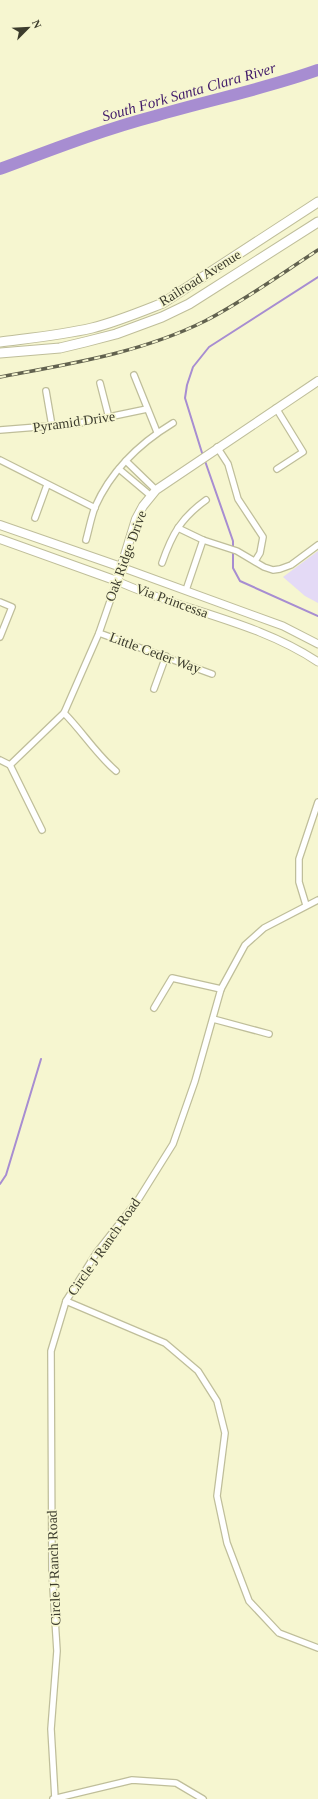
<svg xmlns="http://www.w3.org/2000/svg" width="318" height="1799" font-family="'Times New Roman',serif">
<rect width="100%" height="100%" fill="#f6f6d0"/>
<path fill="#e4daf6" d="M318,551V603L305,596L283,577Z"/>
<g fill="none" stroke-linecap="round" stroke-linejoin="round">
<g stroke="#a78dd1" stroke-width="2">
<path d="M203,456L185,398L187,385L193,367L209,347L318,277"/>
<path d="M205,461L233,541V568L240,581L318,616"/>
<path d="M0,1184L6,1175L41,1059"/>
</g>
<path stroke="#a78dd1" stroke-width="12" d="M0,169C51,150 102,130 155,116C209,100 265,89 318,70"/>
<defs>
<g id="minor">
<path d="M134,375L157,432"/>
<path d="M100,383L109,418"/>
<path d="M46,391L52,426"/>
<path d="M276,408L303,452L277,469"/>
<path d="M0,430L75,424L147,409"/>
<path d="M217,447L228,464L238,499L263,537L260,553L255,561"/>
<path d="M0,460L95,508"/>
<path d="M126,461L156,490"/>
<path d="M119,469L151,496"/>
<path d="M35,518L47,485"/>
<path d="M178,528L203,540L237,551L264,567L273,570L280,569L291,565L318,545"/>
<path d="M86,540C89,529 91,518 95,507C111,471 140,443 173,423"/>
<path d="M162,563C172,534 181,518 206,500"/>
<path d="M186,590L203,540"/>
<path d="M0,602L12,607L0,637"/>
<path d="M99,633L212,674"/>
<path d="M154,689L166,656"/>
<path d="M64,713C82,731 96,754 116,771"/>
<path d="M0,760L10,765L42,830"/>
<path d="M10,765L64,713L99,633L117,581"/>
<path d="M306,905L299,882V859L318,802"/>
<path d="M154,1008L172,978L221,989"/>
<path d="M213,1019L269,1034"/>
<path d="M66,1301L165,1343L198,1371L217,1401L225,1433L217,1496L227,1543L249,1601L279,1633L318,1648"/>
<path d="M55,1798L51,1729L57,1651L52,1572L51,1351L66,1301L97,1252L138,1200L173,1144L195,1081L221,989L245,945L264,928L318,900"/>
<path d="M53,1799L132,1780L176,1783L203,1799"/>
</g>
<g id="tertiary">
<path d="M121,567L283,626L318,644"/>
<path d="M117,581C182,611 257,621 318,662"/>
</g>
<g id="secondary">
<path d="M0,525L121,567"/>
<path d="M0,539L117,581L136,519L143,506L156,490L318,381"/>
</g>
<g id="primary">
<path d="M0,342C31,338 62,335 92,328C116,322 140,312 163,303L318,202"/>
<path d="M0,353L60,348L85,342L116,334L162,317L189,304L318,222"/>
</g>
</defs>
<use href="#minor" stroke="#bfbe9a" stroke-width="8"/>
<use href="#tertiary" stroke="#bfbe9a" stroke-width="9"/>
<use href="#secondary" stroke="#bfbe9a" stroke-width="10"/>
<use href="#primary" stroke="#bfbe9a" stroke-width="11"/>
<use href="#minor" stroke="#fff" stroke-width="5.5"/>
<use href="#tertiary" stroke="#fff" stroke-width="7"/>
<use href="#secondary" stroke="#fff" stroke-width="8"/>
<use href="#primary" stroke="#fff" stroke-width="9"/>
<defs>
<path id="rail" d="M0,377C69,364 141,353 205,321C244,301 281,274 318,250"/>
</defs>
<use href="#rail" stroke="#62624f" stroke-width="3.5"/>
<use href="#rail" stroke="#f6f6d0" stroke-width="2" stroke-dasharray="6" stroke-linecap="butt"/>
</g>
<g text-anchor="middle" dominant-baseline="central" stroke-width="3.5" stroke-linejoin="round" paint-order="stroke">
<g font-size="14" fill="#3c3c2d" stroke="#f6f6d0">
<text transform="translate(200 278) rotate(-32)">Railroad Avenue</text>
<text transform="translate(74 422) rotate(-8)">Pyramid Drive</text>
<text transform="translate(126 556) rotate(-70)">Oak Ridge Drive</text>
<text transform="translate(172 601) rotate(20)">Via Princessa</text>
<text transform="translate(155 653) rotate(20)">Little Ceder Way</text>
<text transform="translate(104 1247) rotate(-55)">Circle J Ranch Road</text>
<text transform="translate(54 1568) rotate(-92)">Circle J Ranch Road</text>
</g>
<g font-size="15" font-style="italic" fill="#401969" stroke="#f6f6d0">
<text transform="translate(189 92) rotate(-16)">South Fork Santa Clara River</text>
</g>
</g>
<g transform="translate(28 28) rotate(66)" stroke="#f6f6d0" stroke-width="3" paint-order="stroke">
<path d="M0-3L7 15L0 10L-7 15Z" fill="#3c3c2d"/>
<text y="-6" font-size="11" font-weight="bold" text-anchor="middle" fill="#3c3c2d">N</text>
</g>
</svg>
